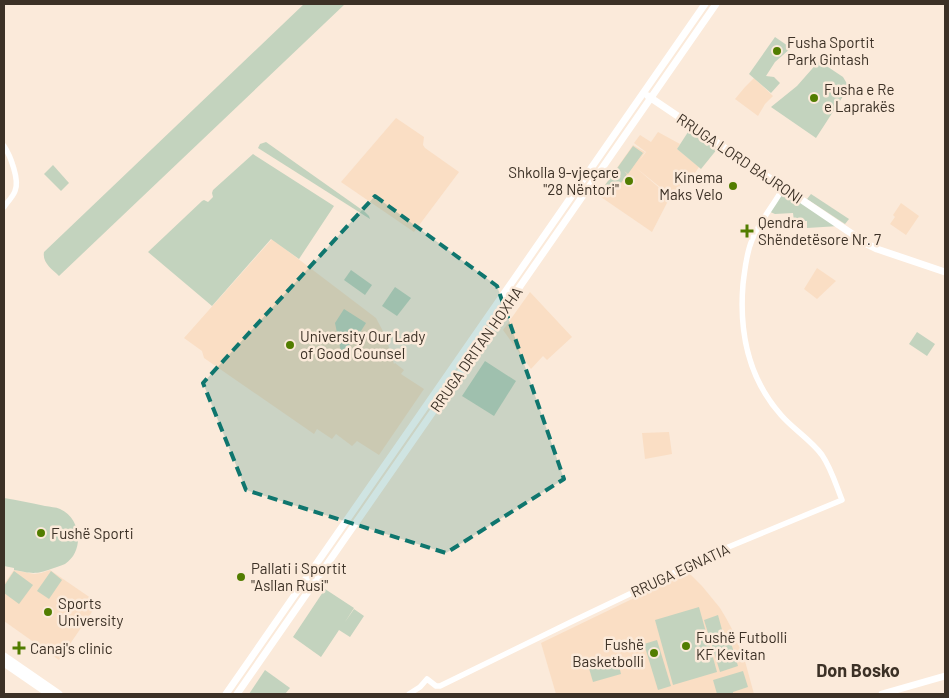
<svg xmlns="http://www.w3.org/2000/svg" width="949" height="698" font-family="Barlow,sans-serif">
<rect width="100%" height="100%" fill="#fbeada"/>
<g fill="#fadec4">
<path d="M754,78L773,96L765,104L758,116L735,99L745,87Z"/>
<path d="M396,118L424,137L423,145L425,148L459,172L414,232L341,182Z"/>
<path d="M658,132L680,144L677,149L699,167L695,173L693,172L671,196L635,167L670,197L652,232L598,195L633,145L645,152L639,161L646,152L634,143L640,135L651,142Z"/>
<path d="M901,203L919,216L906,235L890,224L895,217L893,215Z"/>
<path d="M272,239L376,318L385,335L394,364L395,363L404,370L401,374L424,389L379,455L357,441L352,446L336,434L332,439L317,429L314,434L204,358L202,351L184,338Z"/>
<path d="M817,268L836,281L817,299L804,289Z"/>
<path d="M530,292L572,337L547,360L543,356L531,369L503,330Z"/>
<path d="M669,432L672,454L645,459L642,433Z"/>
<path d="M14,570L34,574L41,573L50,570L98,603L59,660L4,621V584Z"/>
<path d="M688,572L702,586L720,608L726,618L733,631L745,661L754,694H556L541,643Z"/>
</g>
<g fill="#c3d3be">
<path d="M304,4H345L59,276C52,269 42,263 44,252Z"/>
<path d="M775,37L791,48L775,62L766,76L774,77L780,83L771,93L749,74Z"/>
<path d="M819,61L843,77L849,87L816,138L771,107L797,86Z"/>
<path d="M690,129L718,148L701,169L677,149Z"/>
<path d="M266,142L365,212L369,216L370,219L258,148L260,144Z"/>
<path d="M633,146L643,153L628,174L624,171L627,174L613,195L603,188Z"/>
<path d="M253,154L334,206L299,259L271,239L212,306L148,252L202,201L204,200L208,202L213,197L212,193L213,190Z"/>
<path d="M53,165L69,183L61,191L44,174Z"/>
<path d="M783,188L839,226L807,228V221H794L793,213L775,214L768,211Z"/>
<path d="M811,194L849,219L845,224L807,199Z"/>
<path d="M351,270L372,285L365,295L344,280Z"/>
<path d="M395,287L411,298L397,316L382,306Z"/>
<path d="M344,309L366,323L356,339L341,352L335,323Z"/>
<path d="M917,332L935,344L927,356L909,344Z"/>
<path d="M485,361L516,381L494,416L462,396Z"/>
<path d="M4,498C18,500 31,503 45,506C50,507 56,507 60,509C81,518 85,551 65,564C61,566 56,567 51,569C35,575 30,573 14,570V568L4,566Z"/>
<path d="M14,571L33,585L19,604L4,593V586Z"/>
<path d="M51,571L62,580L49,599L37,591Z"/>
<path d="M325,589L354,608L345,622L354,609L364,616L350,637L339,630L321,657L293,637Z"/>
<path d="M699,607L717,672L673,685L655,620Z"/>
<path d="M718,615L724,637L729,636L738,666L720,672L704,620Z"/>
<path d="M657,640L671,686L658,690L644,644Z"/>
<path d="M617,657L621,674L593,682L588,665Z"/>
<path d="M265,670L290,688L285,694H249Z"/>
<path d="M743,671L748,687L733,692V693L728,694H717L713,680Z"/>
</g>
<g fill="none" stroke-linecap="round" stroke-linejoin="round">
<g stroke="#fff" stroke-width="5.5">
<path d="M4,146C10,155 20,180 15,191C13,197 7,202 4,207"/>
<path d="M409,694L420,687L427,679L436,686H440L573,621L726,548L842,500C836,485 831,468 822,455C811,440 793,429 781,415C749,379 739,332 743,284C745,269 746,254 752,240C760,221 773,206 783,188"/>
</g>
<g stroke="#fff" stroke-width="7">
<path d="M648,96L867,244L877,249L945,272"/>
<path d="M4,656L59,694"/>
<path d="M4,663L49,694"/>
<path d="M226,694L705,4"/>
<path d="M237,694L716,4"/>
<path d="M882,694L945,676"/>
</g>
</g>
<path fill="#0f766e" fill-opacity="0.2" stroke="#0f766e" stroke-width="4" stroke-dasharray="10 6" stroke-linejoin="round" d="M375,196L497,286L564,479L446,553L246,490L203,383Z"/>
<g fill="#527d00" stroke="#fbeada" stroke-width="2">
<circle cx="777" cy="51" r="5"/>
<circle cx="814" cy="98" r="5"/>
<circle cx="629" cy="181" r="5"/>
<circle cx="733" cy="186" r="5"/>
<path d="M744.5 223.5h5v5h5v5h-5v5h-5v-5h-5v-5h5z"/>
<circle cx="290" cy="345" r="5"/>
<circle cx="41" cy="533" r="5"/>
<circle cx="241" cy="577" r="5"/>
<circle cx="48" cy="612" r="5"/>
<circle cx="686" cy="646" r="5"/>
<path d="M16.5 640.5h5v5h5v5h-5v5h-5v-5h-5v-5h5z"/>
<circle cx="654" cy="653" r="5"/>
</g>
<g text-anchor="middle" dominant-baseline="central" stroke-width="5" stroke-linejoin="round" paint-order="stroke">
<g font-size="15" fill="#3c3126" stroke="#fbeada" text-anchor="start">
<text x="787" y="42">Fusha Sportit<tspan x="787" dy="17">Park Gintash</tspan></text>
<text x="824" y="89">Fusha e Re<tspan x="824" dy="17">e Laprakës</tspan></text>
<text x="619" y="172" text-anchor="end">Shkolla 9-vjeçare<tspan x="619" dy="17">"28 Nëntori"</tspan></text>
<text x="723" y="177" text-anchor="end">Kinema<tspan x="723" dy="17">Maks Velo</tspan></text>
<text x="758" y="222">Qendra<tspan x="758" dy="17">Shëndetësore Nr. 7</tspan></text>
<text x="300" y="336">University Our Lady<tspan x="300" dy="17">of Good Counsel</tspan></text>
<text x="51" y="533">Fushë Sporti</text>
<text x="251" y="568">Pallati i Sportit<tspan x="251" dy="17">"Asllan Rusi"</tspan></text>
<text x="58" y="603">Sports<tspan x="58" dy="17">University</tspan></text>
<text x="696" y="637">Fushë Futbolli<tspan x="696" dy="17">KF Kevitan</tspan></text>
<text x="644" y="644" text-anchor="end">Fushë<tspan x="644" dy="17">Basketbolli</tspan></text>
<text x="30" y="648">Canaj's clinic</text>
</g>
<g font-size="15" fill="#3c3126" stroke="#fbeada">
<text transform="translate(740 158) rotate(34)">RRUGA LORD BAJRONI</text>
<text transform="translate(476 349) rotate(-55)">RRUGA DRITAN HOXHA</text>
<text transform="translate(680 570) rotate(-25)">RRUGA EGNATIA</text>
</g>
<g font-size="18" font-weight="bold" fill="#3c3126" stroke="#fbeada">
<text x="858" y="670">Don Bosko</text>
</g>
</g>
<rect width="949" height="698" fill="none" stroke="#3c3126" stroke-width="10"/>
</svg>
